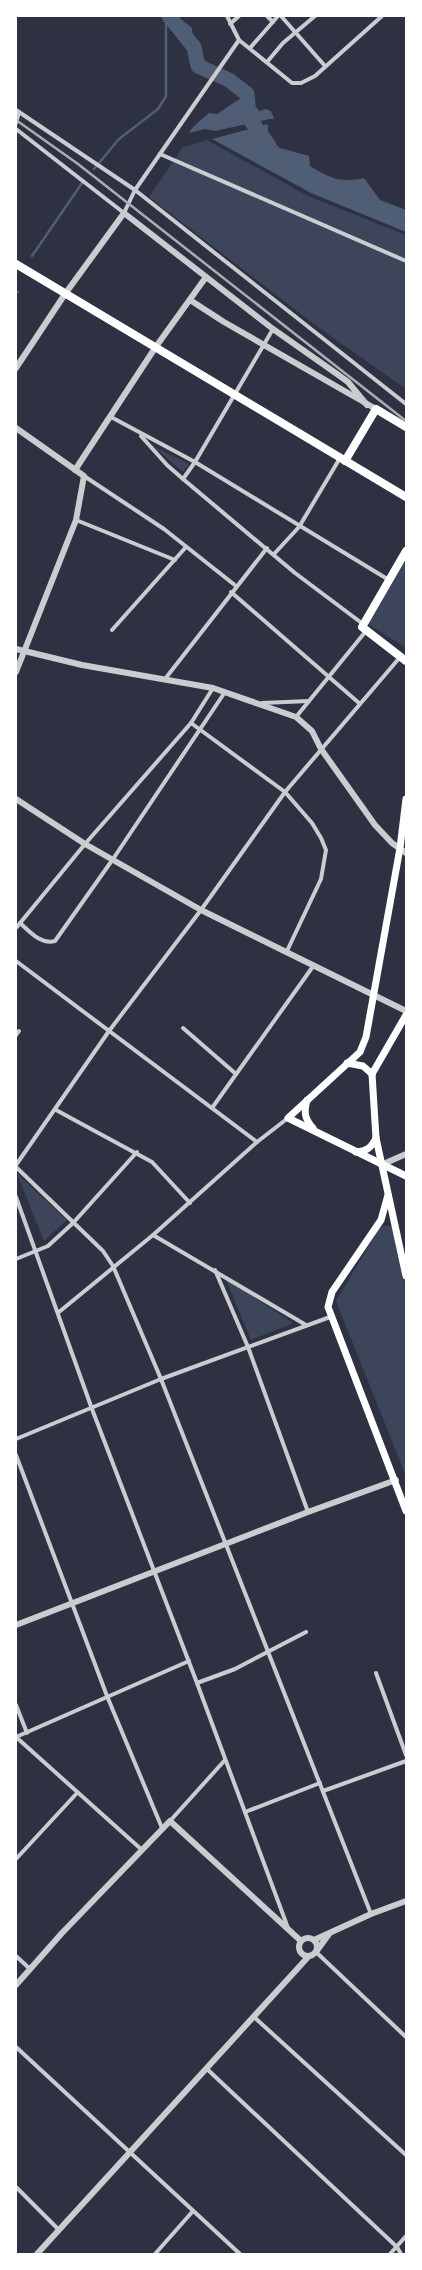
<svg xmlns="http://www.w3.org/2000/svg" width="422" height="2270" font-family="'Sofia Sans Condensed',sans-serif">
<rect width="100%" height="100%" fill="#2d3142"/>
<g fill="#3c4559">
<path d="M207,140L308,196L406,235V389L319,328L149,197L183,147Z"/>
<path d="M153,446L189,464L183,472Z"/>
<path d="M406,560V645L405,647L368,624Z"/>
<path d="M17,1174L67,1220L44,1241Z"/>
<path d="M385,1226H391L394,1231L406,1289V1476L336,1301L380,1227Z"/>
<path d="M225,1278L293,1323L251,1340Z"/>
</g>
<g fill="#4f5d75">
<path d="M163,16H177L192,28L194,47Z"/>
<path d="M247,94L259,111L266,109L271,111L274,119H270L215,131L205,129L189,133L192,128L209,113L217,114Z"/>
<path d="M268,124V136L280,148L309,156L310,166C332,179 339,183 364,178L380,200L406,210V232L311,193L212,139Z"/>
</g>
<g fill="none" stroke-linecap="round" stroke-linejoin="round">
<g stroke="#4f5d75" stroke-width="2.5">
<path d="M94,169L119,139L158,109L166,96V16"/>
<path d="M32,256L82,183"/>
<path d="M16,293L18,292"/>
</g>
<path stroke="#4f5d75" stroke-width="15" d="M169,16L194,47L198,66L229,80L247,94L249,118L268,144"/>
<g stroke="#caccd0" stroke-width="4">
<path d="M227,16L239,40L292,83H301L315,76L382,16"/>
<path d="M267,16L273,22"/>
<path d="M281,16L325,66"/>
<path d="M230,24L239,16"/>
<path d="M250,48L278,16"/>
<path d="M267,62L283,43L315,16"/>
<path d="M16,110L135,190L406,404"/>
<path d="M16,123L19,112"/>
<path d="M16,129L124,213L135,190L239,40"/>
<path d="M160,154L406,261"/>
<path d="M111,417L195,462L389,580"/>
<path d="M141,436L167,465L183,479L295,573L363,624"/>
<path d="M84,476L164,529L236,586"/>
<path d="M183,479L195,462L273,329"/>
<path d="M76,520L175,560"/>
<path d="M274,554L299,527L340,458"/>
<path d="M231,592L359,703"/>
<path d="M112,630L186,547"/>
<path d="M165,679L267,548"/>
<path d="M262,703L309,701"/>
<path d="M296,717L366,631"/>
<path d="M191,723L285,792L312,823L321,838L326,850L321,879L287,951"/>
<path d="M20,923C30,932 41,945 55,941L113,859L225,692"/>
<path d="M16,928L85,844L191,723L213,688"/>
<path d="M16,961L257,1142"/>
<path d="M183,1028L236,1074"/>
<path d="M16,1035L19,1031"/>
<path d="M212,1108L314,965"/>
<path d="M56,1110L152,1162L190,1203"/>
<path d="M16,1165L109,1031L201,910L285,792L401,656"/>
<path d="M16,1167L103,1251L113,1266L161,1379L371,1914"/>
<path d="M16,1197L92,1409L197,1683L288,1928"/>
<path d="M153,1235L306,1325"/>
<path d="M16,1259L48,1246L73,1223L137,1152"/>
<path d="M215,1270L248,1347L308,1512"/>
<path d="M59,1312L153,1235L257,1142L288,1118"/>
<path d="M16,1439L161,1379L330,1317"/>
<path d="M16,1455L107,1696L162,1828"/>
<path d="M376,1673L406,1755"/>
<path d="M197,1683L235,1669L306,1632"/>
<path d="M16,1705L27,1733"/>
<path d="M16,1737L189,1661"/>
<path d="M16,1737L142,1850"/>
<path d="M323,1791L406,1761"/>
<path d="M245,1812L320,1783"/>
<path d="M170,1821L225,1760"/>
<path d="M16,1859L77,1793"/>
<path d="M316,1952L406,2037"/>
<path d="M16,1956L30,1969"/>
<path d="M254,2017L406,2155"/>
<path d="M16,2047L240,2254"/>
<path d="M207,2069L397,2247L401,2254"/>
<path d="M16,2187L58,2229"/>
<path d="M155,2254L193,2211"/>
<path d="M390,2254L406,2236"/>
</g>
<g stroke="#caccd0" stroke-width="6">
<path d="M190,300L224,322L376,409"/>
<path d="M16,368L65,294L124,213L273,329L337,374L348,382L367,405"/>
<path d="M16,428L84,476L76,520L16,672"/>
<path d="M75,470L155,348L206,277"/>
<path d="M16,649L82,665L213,688L296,717L312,731L321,749L375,825L392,843L406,853"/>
<path d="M16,799L85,844L201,910L406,1011"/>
<path d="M381,1165L406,1154"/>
<path d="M16,1625L308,1512L396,1480"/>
<circle cx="308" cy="1947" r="9"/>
<path d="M314,1940L371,1914L406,1901"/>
<path d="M316,1952L329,1934"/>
<path d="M16,1985L62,1933L170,1821L301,1941"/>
<path d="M37,2254L309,1956"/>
</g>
<g stroke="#fff" stroke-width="7">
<path d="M406,799L400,848L366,1037L360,1052L288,1118L406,1176"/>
<path d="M347,1063L363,1066L372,1074"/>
<path d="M372,1074L376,1138L406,1276"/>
<path d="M372,1074L406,1015"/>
<path d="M307,1100C304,1112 304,1118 313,1128"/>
<path d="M356,1152C367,1151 371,1148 376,1138"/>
<path d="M388,1195L381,1220L332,1292L328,1307L406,1511"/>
</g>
<g stroke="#fff" stroke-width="8">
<path d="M16,264L406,497"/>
<path d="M345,461L376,409L406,427"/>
<path d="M406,551L362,627L406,661"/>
</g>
<path stroke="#abadb3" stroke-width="2.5" d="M16,120L78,164L406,421"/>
</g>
<rect width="422" height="2270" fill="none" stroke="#ffffff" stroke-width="34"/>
</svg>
